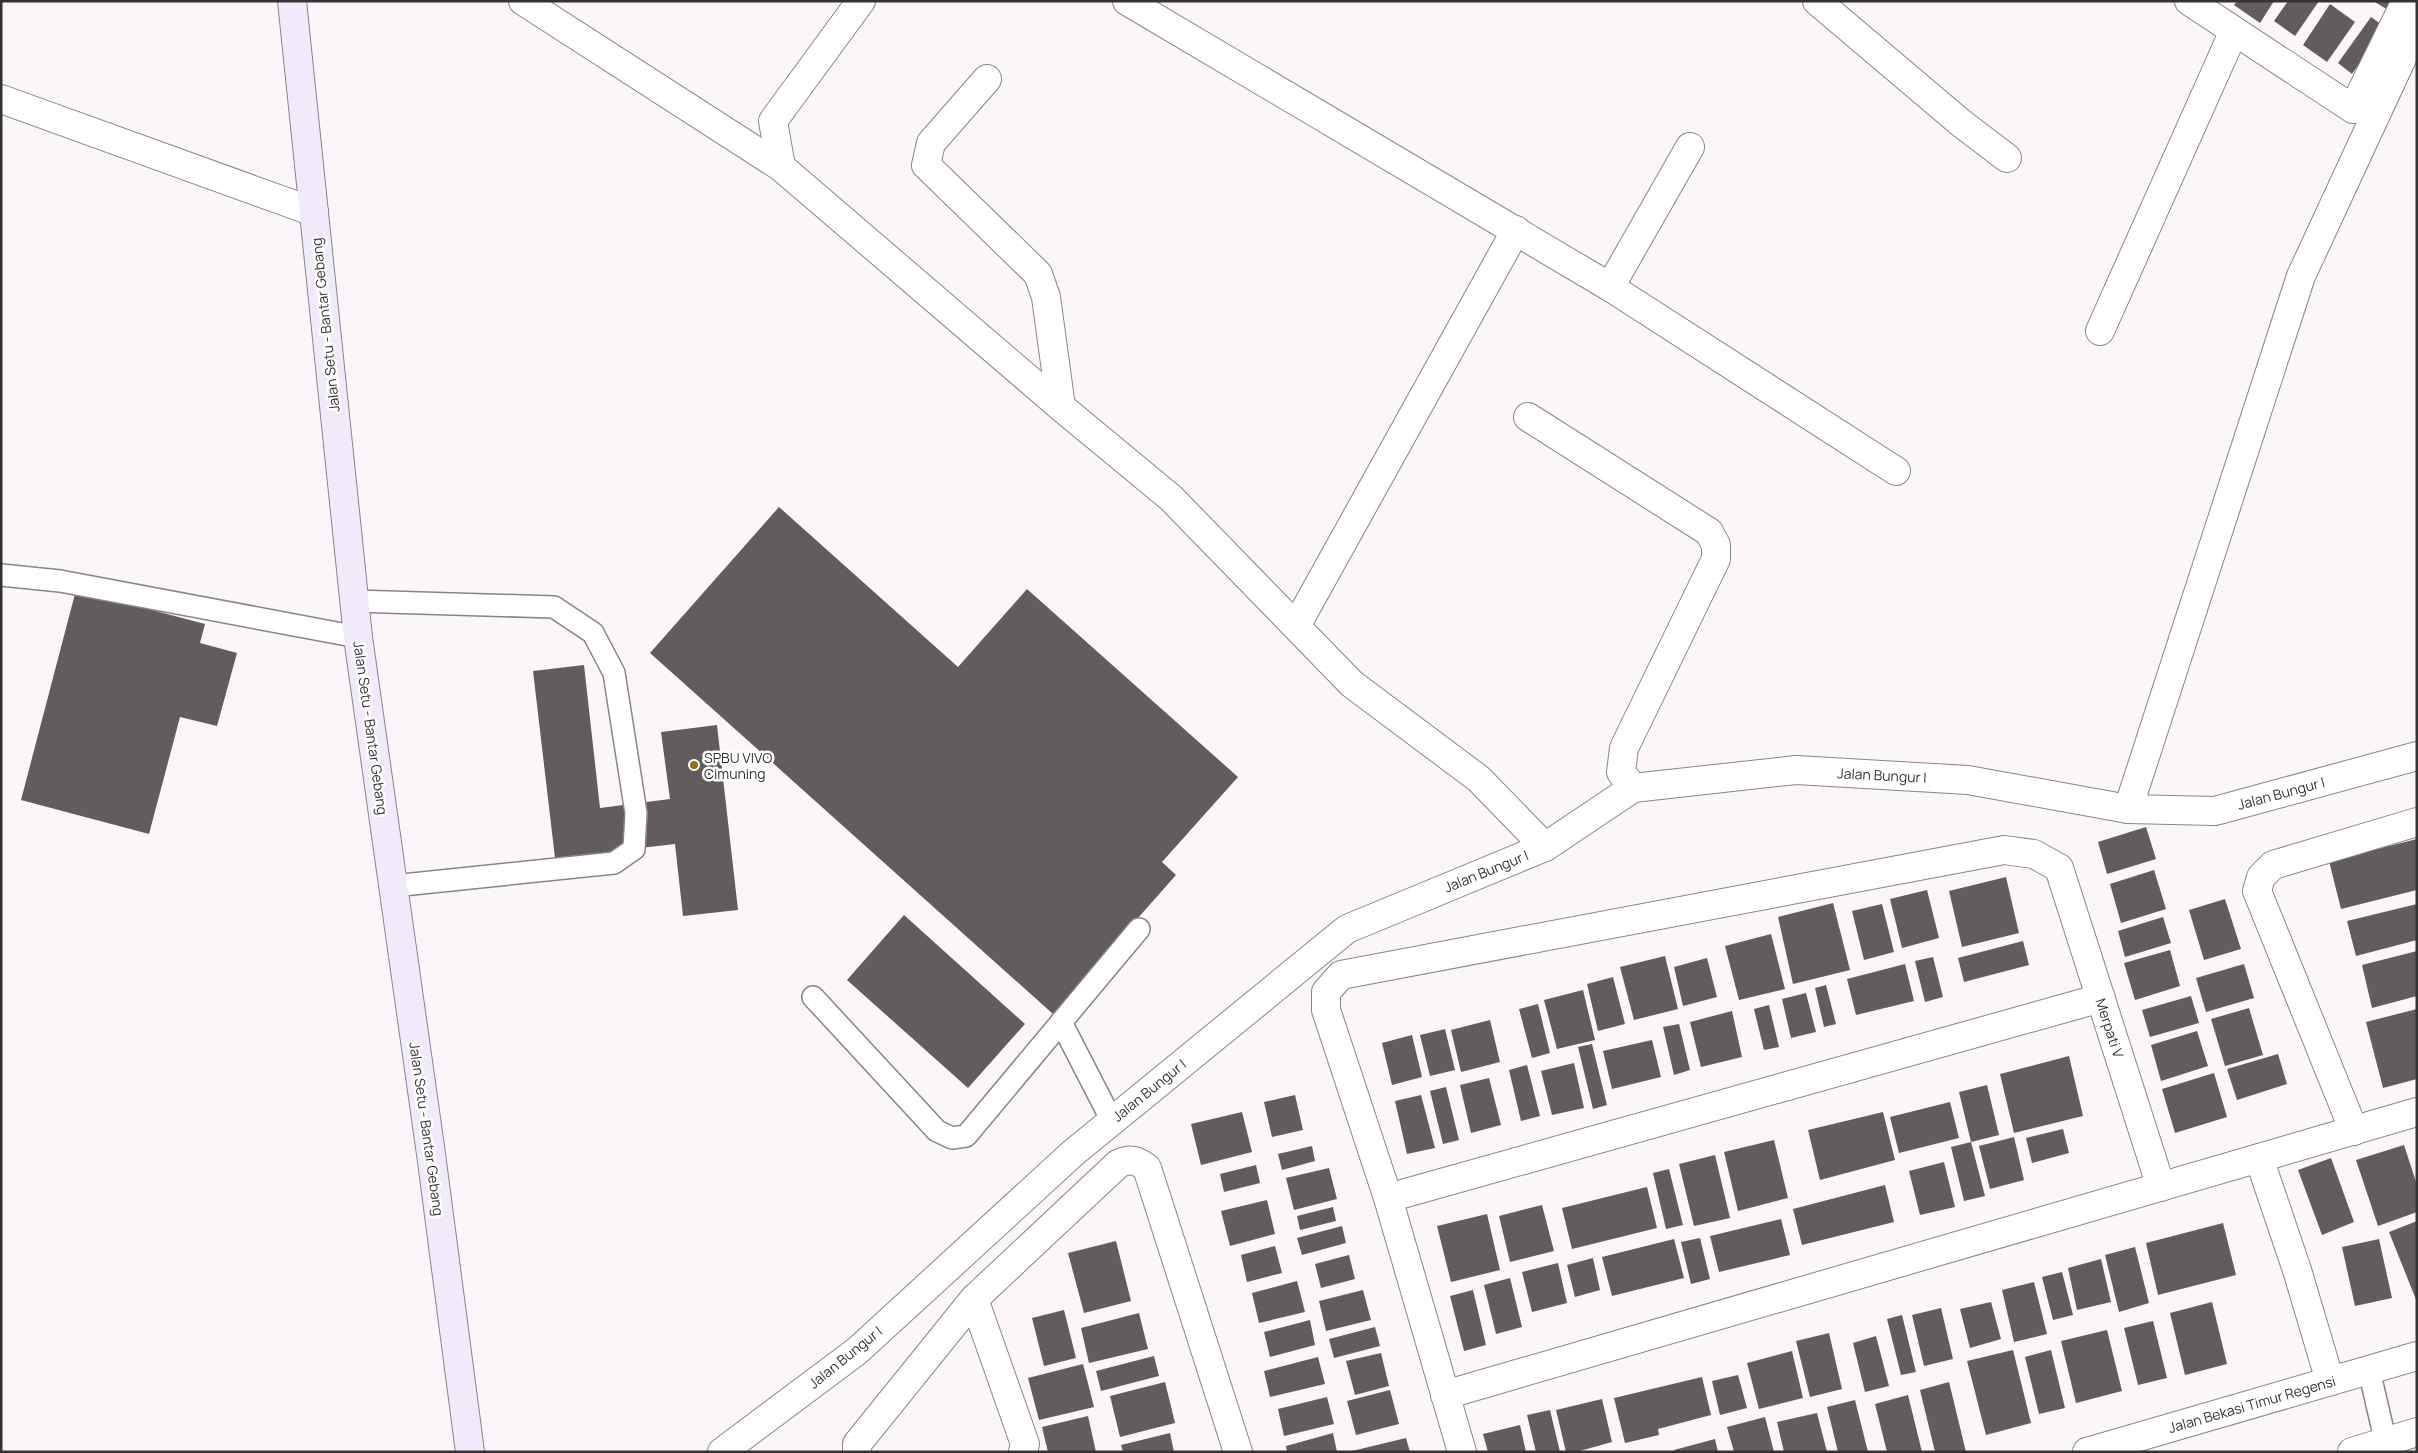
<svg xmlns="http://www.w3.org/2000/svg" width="2418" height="1453" font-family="Manrope,sans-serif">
<rect width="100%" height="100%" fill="#faf6fa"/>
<g fill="#625c5f">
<path d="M2237,1H2274L2260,23L2234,5Z"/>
<path d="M2288,1H2319L2295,36L2274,21Z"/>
<path d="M2373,1H2396L2390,11Z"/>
<path d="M2330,4L2355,22L2327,62L2303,45Z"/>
<path d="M2371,17L2385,27L2352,74L2338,63Z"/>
<path d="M779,507L958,667L1027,589L1238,777L1162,862L1176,875L1053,1014L650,653Z"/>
<path d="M76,590L205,624L200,643L237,653L217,726L180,717L149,834L21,800Z"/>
<path d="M584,665L600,808L670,799L661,732L717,725L738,910L683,916L675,844L555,858L533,671Z"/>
<path d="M2146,827L2156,859L2107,874L2098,842Z"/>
<path d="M2417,839V890L2341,909L2329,861Z"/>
<path d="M2154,870L2166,909L2121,923L2110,884Z"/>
<path d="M2006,877L2019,933L1962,947L1949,891Z"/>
<path d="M1927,890L1939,938L1902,948L1890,899Z"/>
<path d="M2225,899L2241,949L2204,960L2189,910Z"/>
<path d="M1833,903L1850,970L1793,984L1778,917Z"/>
<path d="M1882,904L1894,952L1864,960L1852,911Z"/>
<path d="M2417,904V940L2356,956L2347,921Z"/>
<path d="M904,915L1025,1024L968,1088L847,980Z"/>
<path d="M2163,917L2171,943L2125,957L2118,931Z"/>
<path d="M1771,934L1785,989L1739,1000L1725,946Z"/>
<path d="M2023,941L2029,965L1964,982L1958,958Z"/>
<path d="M2170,950L2180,986L2135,1000L2124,963Z"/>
<path d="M2417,951V996L2372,1008L2362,965Z"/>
<path d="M1665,956L1678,1009L1634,1020L1620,967Z"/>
<path d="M1933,957L1943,997L1925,1002L1915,961Z"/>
<path d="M1707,958L1717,997L1683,1006L1674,967Z"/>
<path d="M1905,964L1914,1001L1856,1015L1847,979Z"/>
<path d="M2244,964L2254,998L2206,1012L2196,978Z"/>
<path d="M1613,977L1625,1024L1598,1031L1587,984Z"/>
<path d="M1826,985L1836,1024L1824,1027L1815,988Z"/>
<path d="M1583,990L1595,1040L1557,1049L1544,1000Z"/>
<path d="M1806,993L1816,1032L1791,1038L1782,999Z"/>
<path d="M2191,996L2199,1023L2150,1037L2142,1010Z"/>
<path d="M1538,1004L1550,1053L1532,1058L1519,1009Z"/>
<path d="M1769,1005L1779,1047L1764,1050L1754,1009Z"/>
<path d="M2249,1008L2263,1055L2225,1066L2211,1019Z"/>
<path d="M2417,1009V1079L2383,1088L2366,1022Z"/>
<path d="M1732,1011L1742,1057L1701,1067L1690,1022Z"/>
<path d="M1490,1020L1500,1062L1461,1072L1451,1030Z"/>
<path d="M1679,1024L1690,1070L1674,1075L1663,1027Z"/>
<path d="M1445,1029L1455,1070L1430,1076L1420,1035Z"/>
<path d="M2197,1031L2208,1066L2161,1081L2151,1045Z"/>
<path d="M1412,1035L1422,1077L1392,1085L1382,1043Z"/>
<path d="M1652,1040L1661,1077L1612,1089L1603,1051Z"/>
<path d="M1592,1044L1607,1105L1593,1109L1578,1047Z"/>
<path d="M2278,1054L2287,1084L2237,1100L2227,1069Z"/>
<path d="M2069,1056L2083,1116L2014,1133L2000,1074Z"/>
<path d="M1574,1063L1584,1108L1552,1115L1541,1071Z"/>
<path d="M1527,1065L1540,1116L1521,1121L1509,1070Z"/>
<path d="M2214,1073L2227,1117L2175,1133L2162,1089Z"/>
<path d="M1489,1078L1501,1125L1471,1133L1460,1085Z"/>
<path d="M1987,1085L1999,1135L1971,1142L1985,1196L1964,1201L1951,1147L1971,1142L1959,1092Z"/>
<path d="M1446,1087L1459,1140L1443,1144L1430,1091Z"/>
<path d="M1295,1095L1303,1130L1272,1137L1264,1102Z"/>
<path d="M1421,1095L1435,1148L1407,1154L1395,1101Z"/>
<path d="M1950,1102L1959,1138L1899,1153L1890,1117Z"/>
<path d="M1242,1112L1252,1152L1201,1165L1191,1124Z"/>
<path d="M1883,1112L1895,1160L1820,1180L1808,1130Z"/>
<path d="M2063,1129L2069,1153L2032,1163L2026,1138Z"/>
<path d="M2014,1137L2024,1180L1990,1189L1979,1146Z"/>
<path d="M1774,1140L1788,1198L1738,1211L1724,1152Z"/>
<path d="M2404,1145L2417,1185V1212L2378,1226L2356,1160Z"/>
<path d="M1312,1146L1315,1161L1282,1170L1278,1154Z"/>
<path d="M1715,1155L1730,1218L1694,1226L1679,1164Z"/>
<path d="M2331,1158L2354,1222L2322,1235L2298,1170Z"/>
<path d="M1944,1162L1955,1207L1920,1215L1909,1171Z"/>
<path d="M1256,1165L1260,1183L1224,1192L1220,1174Z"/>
<path d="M1329,1168L1337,1199L1294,1210L1286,1178Z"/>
<path d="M1669,1169L1683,1225L1666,1229L1653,1173Z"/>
<path d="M1885,1185L1894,1222L1802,1245L1793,1209Z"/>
<path d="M1647,1187L1657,1228L1572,1249L1562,1208Z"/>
<path d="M1267,1200L1275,1234L1230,1246L1221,1211Z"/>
<path d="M1542,1205L1554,1251L1510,1262L1499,1216Z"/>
<path d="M1333,1207L1336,1221L1300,1230L1297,1216Z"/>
<path d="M1487,1214L1500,1270L1451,1282L1437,1226Z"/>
<path d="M1781,1219L1790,1255L1719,1272L1710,1236Z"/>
<path d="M2417,1221V1302L2389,1232Z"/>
<path d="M2223,1223L2236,1275L2158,1295L2146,1243Z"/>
<path d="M1342,1226L1346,1243L1302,1255L1297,1238Z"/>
<path d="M1700,1238L1710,1279L1691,1284L1681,1242Z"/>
<path d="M1674,1239L1684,1278L1612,1296L1602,1257Z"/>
<path d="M2379,1239L2392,1298L2355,1306L2342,1247Z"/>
<path d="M1116,1241L1131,1301L1084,1313L1068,1253Z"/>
<path d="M1275,1246L1282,1273L1247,1282L1241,1255Z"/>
<path d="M2135,1247L2149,1303L2119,1312L2105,1255Z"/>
<path d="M1349,1255L1355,1279L1321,1288L1315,1264Z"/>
<path d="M1593,1258L1600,1290L1575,1297L1567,1265Z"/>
<path d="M2101,1259L2111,1302L2077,1310L2068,1268Z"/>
<path d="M1558,1263L1567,1303L1532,1312L1522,1272Z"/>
<path d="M2062,1272L2073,1315L2053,1320L2042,1277Z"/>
<path d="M1510,1278L1522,1327L1496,1334L1484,1285Z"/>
<path d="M1297,1281L1305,1312L1259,1323L1252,1293Z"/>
<path d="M2034,1282L2047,1334L2014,1342L2002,1290Z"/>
<path d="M1363,1290L1371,1320L1326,1331L1319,1301Z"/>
<path d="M1473,1290L1486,1345L1464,1351L1450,1296Z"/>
<path d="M1991,1302L2001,1339L1970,1348L1960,1309Z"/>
<path d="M2212,1302L2227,1364L2185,1375L2170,1313Z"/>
<path d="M1941,1308L1953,1359L1924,1366L1912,1315Z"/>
<path d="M1064,1310L1076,1358L1044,1366L1032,1318Z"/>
<path d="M1139,1313L1148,1349L1089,1363L1081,1328Z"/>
<path d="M1902,1315L1916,1372L1901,1375L1887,1319Z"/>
<path d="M1310,1320L1315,1345L1270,1357L1264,1332Z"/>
<path d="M2153,1321L2167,1378L2138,1385L2124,1328Z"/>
<path d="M1375,1327L1380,1346L1334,1358L1329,1339Z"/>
<path d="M2107,1330L2122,1391L2076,1403L2061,1341Z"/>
<path d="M1829,1333L1842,1389L1810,1397L1796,1341Z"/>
<path d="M1876,1336L1889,1386L1865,1392L1853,1343Z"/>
<path d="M2013,1350L2031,1423L1986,1435L1967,1361Z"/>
<path d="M2051,1350L2065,1408L2039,1414L2025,1357Z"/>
<path d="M1792,1351L1803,1398L1759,1409L1747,1363Z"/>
<path d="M1381,1353L1389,1386L1355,1395L1346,1361Z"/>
<path d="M1154,1356L1159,1376L1101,1391L1096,1371Z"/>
<path d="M1318,1357L1325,1384L1270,1397L1264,1371Z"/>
<path d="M1083,1364L1094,1407L1039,1420L1028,1378Z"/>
<path d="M1738,1375L1747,1408L1720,1415L1712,1381Z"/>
<path d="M1702,1377L1711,1415L1658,1429L1659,1435L1625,1443L1614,1398Z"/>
<path d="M1165,1382L1175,1423L1120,1437L1110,1396Z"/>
<path d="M1949,1382L1966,1452H1935L1920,1390Z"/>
<path d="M1390,1390L1399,1424L1356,1435L1347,1401Z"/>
<path d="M1908,1395L1922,1452H1887L1875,1404Z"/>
<path d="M1327,1397L1334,1424L1284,1436L1278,1409Z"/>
<path d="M1602,1399L1612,1442L1576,1452H1566L1556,1410Z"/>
<path d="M1855,1400L1868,1452H1838L1827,1407Z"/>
<path d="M1550,1410L1560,1452H1536L1527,1415Z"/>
<path d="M1817,1413L1827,1452H1784L1777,1422Z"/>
<path d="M1088,1416L1096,1452H1048L1042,1427Z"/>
<path d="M1765,1417L1774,1452H1734L1727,1427Z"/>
<path d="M1520,1425L1526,1452H1488L1483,1434Z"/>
<path d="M1170,1433L1174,1452H1123L1121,1445Z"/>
<path d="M1333,1433L1337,1452H1287L1286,1446Z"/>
<path d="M1406,1438L1410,1452H1352V1451Z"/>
<path d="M1715,1439L1718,1452H1675L1674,1450Z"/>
</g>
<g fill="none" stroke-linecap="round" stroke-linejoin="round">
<defs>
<g id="service">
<path d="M1,575L60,581L358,637"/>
<path d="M354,601L554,607L593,633L614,673L636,813L634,849L614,863L393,886"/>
<path d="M813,997L937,1131L952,1138L966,1136L1139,929"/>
<path d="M1061,1022L1112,1121"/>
<path d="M2369,1370L2388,1452"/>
</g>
<g id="minor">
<path d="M523,1L781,167L1061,407L1171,498L1352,684L1479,779L1545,847"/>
<path d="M1127,1L1610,287L1896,471"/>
<path d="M1817,1L1961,123L2007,158"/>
<path d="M2189,1L2353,109L2406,1"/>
<path d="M987,79L931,143L926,165L1038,274L1046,297L1061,407"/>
<path d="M1,99L314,212"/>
<path d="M781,167L773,121L861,1"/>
<path d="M1610,287L1690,147"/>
<path d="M2100,331L2234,31"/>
<path d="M1528,417L1709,532L1716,545V559L1624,748L1621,772L1633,788"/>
<path d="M1296,626L1516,230"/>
<path d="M2128,809L2301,276L2417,26"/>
<path d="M2354,1131L2257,891L2261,877L2273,865L2417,822"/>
<path d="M2259,1158L2297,1270L2330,1381"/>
<path d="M1388,1198L2101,998"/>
<path d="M974,1299L1025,1444L1023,1452"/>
<path d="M1445,1395L2417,1112"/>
<path d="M722,1452L857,1351L1073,1153L1347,929L1545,847L1633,788L1796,770L1968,780L2128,809L2215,811L2417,756"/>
<path d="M857,1452V1444L974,1299L1118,1164C1130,1158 1137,1160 1147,1168L1238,1452"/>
<path d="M1462,1452L1388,1198L1326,1010V992L1341,975L2004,850L2034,854L2059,868L2161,1187"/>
<path d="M2087,1452L2417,1356"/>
<path d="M2352,1452L2417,1432"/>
</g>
<path id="secondary" d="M292,1L358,637L431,1154L470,1452"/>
</defs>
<use href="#service" stroke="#898488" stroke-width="24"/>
<use href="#minor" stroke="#898488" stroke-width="30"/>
<use href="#secondary" stroke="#898488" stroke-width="30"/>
<use href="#service" stroke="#fff" stroke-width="21"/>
<use href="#minor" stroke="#fff" stroke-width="28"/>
<use href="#secondary" stroke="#f1eafb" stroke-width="28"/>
</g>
<circle fill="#926e15" stroke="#fff" stroke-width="2" cx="694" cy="765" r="5"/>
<g text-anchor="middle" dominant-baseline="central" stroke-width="5" stroke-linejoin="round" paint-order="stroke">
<g font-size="14" fill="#343234" stroke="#fff">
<text transform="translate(325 325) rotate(-96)">Jalan Setu - Bantar Gebang</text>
<text transform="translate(371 728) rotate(82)">Jalan Setu - Bantar Gebang</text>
<text transform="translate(1882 775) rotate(3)">Jalan Bungur I</text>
<text transform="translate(2281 793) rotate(-15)">Jalan Bungur I</text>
<text transform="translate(1486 871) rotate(-22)">Jalan Bungur I</text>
<text transform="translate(2110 1028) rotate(72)">Merpati V</text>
<text transform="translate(1149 1090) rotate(-39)">Jalan Bungur I</text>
<text transform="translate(427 1129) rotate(82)">Jalan Setu - Bantar Gebang</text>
<text transform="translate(845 1357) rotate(-39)">Jalan Bungur I</text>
<text transform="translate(2252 1404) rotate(-16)">Jalan Bekasi Timur Regensi</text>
</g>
<g font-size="14" fill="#343234" stroke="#fff" text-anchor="start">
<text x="704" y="757">SPBU VIVO<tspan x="704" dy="16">Cimuning</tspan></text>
</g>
</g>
<rect width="2418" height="1453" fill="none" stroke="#343234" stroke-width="5"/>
</svg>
